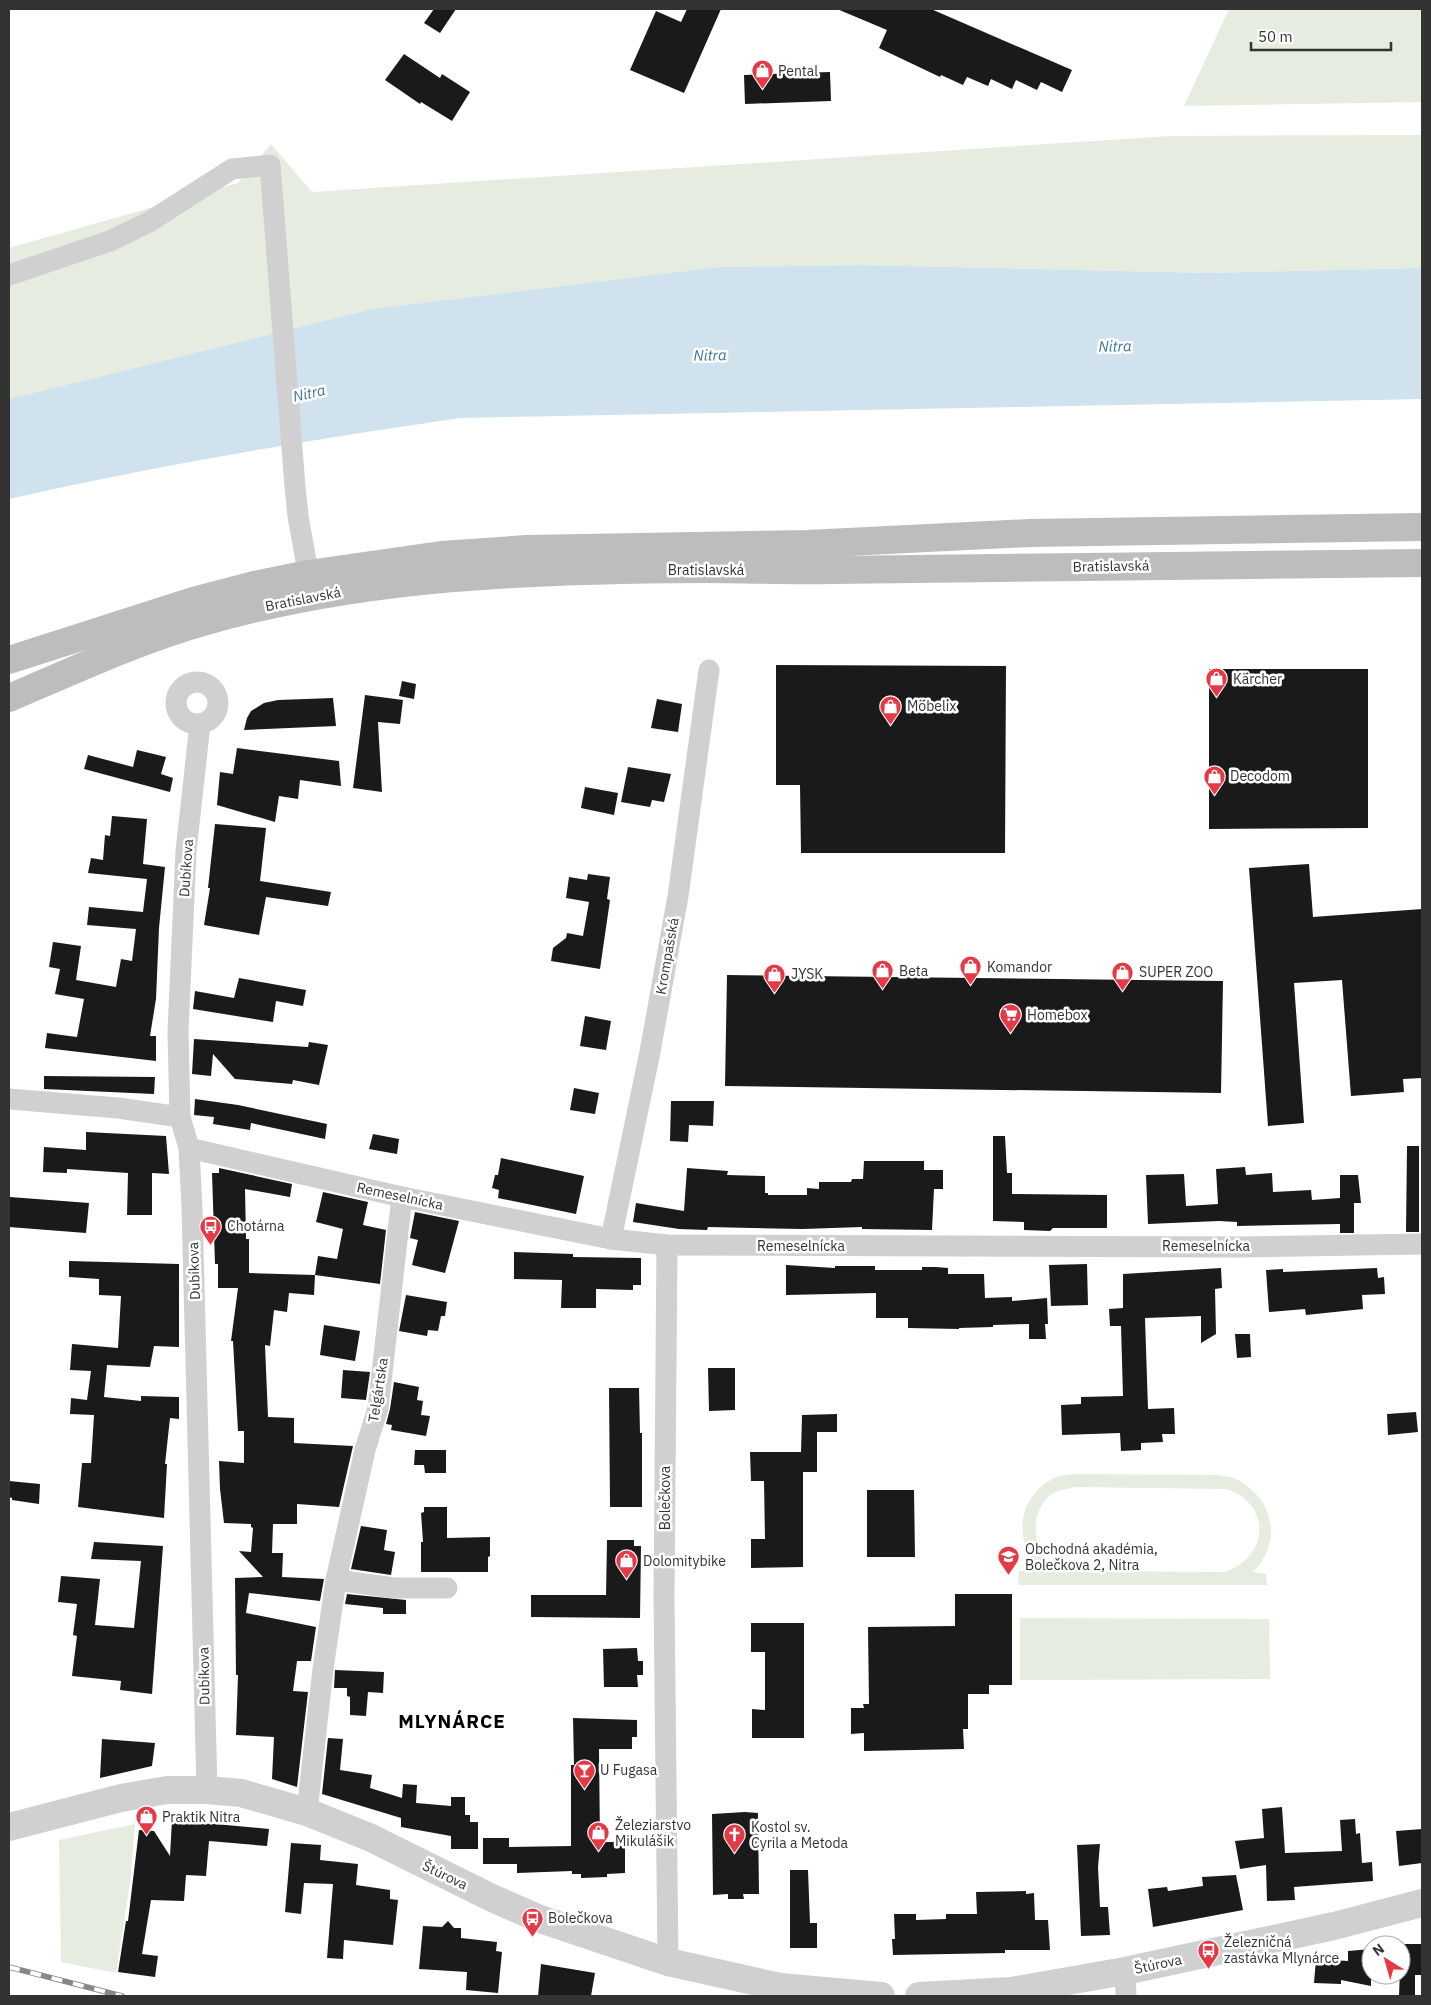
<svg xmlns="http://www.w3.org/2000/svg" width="1431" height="2005" font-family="'IBM Plex Sans',sans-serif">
<rect width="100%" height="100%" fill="#fff"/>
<g fill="#e6ecdf" fill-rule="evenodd">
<path d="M1229,9H1422V102L1184,106Z"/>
<path d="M1422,135V268L1209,273L862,265L719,267L372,309L9,399V248L238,183L271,144L312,192L1171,136Z"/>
<path d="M1075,1474L1215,1475C1222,1476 1232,1476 1238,1480C1274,1500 1283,1541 1253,1572L1266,1574L1267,1585H1018L1019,1571H1039C1013,1539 1017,1496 1056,1477C1062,1475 1069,1475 1075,1474ZM1075,1487L1227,1489C1233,1492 1240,1494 1244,1498C1273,1524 1258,1561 1225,1572L1073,1571C1063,1569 1055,1566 1048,1560C1031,1543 1031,1508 1052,1494C1058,1490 1068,1489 1075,1487Z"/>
<path d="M1020,1618L1269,1619L1270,1679L1020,1680Z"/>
<path d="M135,1824L130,1883L116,1973L61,1962L59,1840Z"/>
</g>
<path fill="#cfe2ee" d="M862,265L1209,273L1422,268V399L460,418C309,440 158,465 9,499V399L372,309L719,267Z"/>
<g fill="#1a1a1a">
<path d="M434,9H456L440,33L424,23Z"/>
<path d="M687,9H721L684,93L630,70L656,11L681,22Z"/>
<path d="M837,9H931L1072,70L1062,92L1041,82L1037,90L1016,80L1012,89L991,79L988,86L967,77L963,85L941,75L940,77L879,48L887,30Z"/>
<path d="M404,54L440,78L442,74L470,92L452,121L421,102L420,104L385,80Z"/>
<path d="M830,72L831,101L745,104L744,75Z"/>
<path d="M776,665L1006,666L1005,853H801L800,785H776Z"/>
<path d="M1209,669H1368V828L1209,829Z"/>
<path d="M402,681L416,684L414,699L399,696Z"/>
<path d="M365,695L403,700L400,724L378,722L382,792L353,788Z"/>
<path d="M333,698L336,726L244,730L247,718L251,711L264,703L278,700Z"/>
<path d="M657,699L682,704L678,732L651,728Z"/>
<path d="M237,748L339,761L341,786L300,780L298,799L279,796L275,822L217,805L220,772L233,774Z"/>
<path d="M137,750L166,757L161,774L173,778L170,792L84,769L88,755L133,767Z"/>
<path d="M628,767L671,774L664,802L652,800L650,807L621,802Z"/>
<path d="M585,787L618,793L614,815L581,808Z"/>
<path d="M112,816L147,819L143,864L165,867L159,928L156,999L150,1036H156V1061L45,1048L47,1033L77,1037L84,999L55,994L60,969L49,967L53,942L81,946L76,980L116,987L121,959L132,961L136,929L87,925L89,907L143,912L147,879L88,873L91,858L103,860L105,835L110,836Z"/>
<path d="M215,824L266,828L260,881L331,892L328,906L266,897L259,935L204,925L210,888H208Z"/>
<path d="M1309,864L1313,917L1422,909V1078L1403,1079L1404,1092L1351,1096L1342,980L1294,983L1304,1123L1268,1126L1249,868Z"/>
<path d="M588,874L610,877L607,899L610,900L600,969L551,961L553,948L566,938L567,933L583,936L589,902L566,898L569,877L587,880Z"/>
<path d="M727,975L1223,981L1221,1093L725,1086Z"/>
<path d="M239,978L306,990L303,1006L276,1001L273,1022L193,1009L195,991L234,998Z"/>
<path d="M585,1016L611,1021L606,1050L580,1046Z"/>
<path d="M194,1039L308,1047L309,1042L328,1045L319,1085L293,1080L292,1084L235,1079L213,1054L211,1076L192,1074Z"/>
<path d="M44,1076L155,1077L154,1094L44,1089Z"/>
<path d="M574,1088L599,1093L595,1114L570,1110Z"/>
<path d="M195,1099L238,1105L327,1124L325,1139L251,1123L250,1130L213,1124L214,1117L194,1115Z"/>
<path d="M671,1101H714L713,1126L689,1125L688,1142L670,1141Z"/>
<path d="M86,1132L166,1136L169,1174L152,1173V1215H127L128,1173L67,1169V1173L43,1172L44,1147L86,1150Z"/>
<path d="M373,1134L399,1139L397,1154L369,1149Z"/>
<path d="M993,1136H1005L1007,1173H1012V1194L1107,1195V1228H1053L1050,1231L1024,1230V1222L993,1221Z"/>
<path d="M1407,1146H1419V1232H1406Z"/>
<path d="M501,1158L584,1176L576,1214L498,1198L499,1190L492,1188L495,1175H498Z"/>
<path d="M864,1161H924V1170H943V1189H934L932,1230L862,1229V1227L802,1229L708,1227L707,1230L679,1229L633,1222L636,1203L684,1211L687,1168L728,1171L727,1175L765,1176V1193H768V1195H807V1188L819,1189V1182H851L852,1179H863Z"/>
<path d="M1245,1167L1246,1175L1272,1173L1273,1192L1311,1190L1312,1200L1340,1198V1175H1358L1361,1203H1354V1233H1340V1224L1237,1226V1222L1219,1221L1148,1224L1146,1175L1184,1174L1186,1206L1218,1204L1216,1169Z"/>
<path d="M219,1168L292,1184L290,1197L245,1189L246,1239H249V1273L315,1275L314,1295L289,1293L287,1312L274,1310L270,1346L265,1345L268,1417L294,1418V1443L353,1446L339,1507L297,1504V1524H273L272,1553H283L282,1577L324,1579L320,1601L249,1593L246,1613L316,1627L311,1661H297L293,1691L308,1692L297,1787L272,1779L274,1737L236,1735L238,1675H236L235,1578L263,1577L239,1551L251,1552L253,1528L251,1527V1524L224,1523L220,1489L219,1461L244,1463V1431H238L233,1341H231L238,1288H218V1264H215L212,1173H219Z"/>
<path d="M323,1192L368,1202L363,1225L386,1230L380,1284L315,1275L318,1256L337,1259L343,1229L316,1222Z"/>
<path d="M10,1197L89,1203L86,1233L9,1227Z"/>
<path d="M415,1212L459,1221L445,1273L412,1265L418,1240L410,1238Z"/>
<path d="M514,1252L573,1254V1257L641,1258V1285H633V1290L596,1289V1308H561L562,1280L514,1279Z"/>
<path d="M69,1261L179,1264V1347L154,1346L150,1367L107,1365L104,1397L141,1401V1396L179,1397V1419L170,1418L165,1464H167L164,1518L78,1507L82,1463H91L94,1415L70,1414L71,1398L87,1400L91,1371L70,1370L72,1344L118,1348L121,1296L99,1295V1279L69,1277Z"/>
<path d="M1087,1264L1088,1305L1051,1306L1049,1265Z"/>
<path d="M786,1265L835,1268V1266H875V1270H922V1267H936L948,1268V1274H984L985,1298L1012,1297V1301L1047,1298L1048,1324H1045L1046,1339H1029V1324L993,1325V1327L959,1328V1329L908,1328V1318H876V1293L786,1295Z"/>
<path d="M1221,1268L1222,1288L1215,1289L1216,1334L1201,1343V1316L1145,1318L1148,1409L1174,1408L1175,1434H1162L1163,1442L1141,1443V1450L1121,1451L1120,1433L1062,1435L1061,1405L1081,1404V1397L1123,1396L1121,1326H1110L1109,1309L1123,1308V1274Z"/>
<path d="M1377,1268L1378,1278L1384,1277L1385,1294L1362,1295L1363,1309L1306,1315L1305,1309L1269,1312L1266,1270L1283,1269V1272Z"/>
<path d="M406,1295L447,1302L445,1316H441L438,1331L428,1330L427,1336L399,1331Z"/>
<path d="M324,1325L360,1331L355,1361L320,1355Z"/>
<path d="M1235,1334H1250L1251,1357L1237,1358Z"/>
<path d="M708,1368H735V1410L709,1411Z"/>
<path d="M343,1370L370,1372L366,1400L341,1398Z"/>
<path d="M394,1382L419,1387L417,1400L423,1401L421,1415L430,1416L426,1436L391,1430L392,1425L386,1424L390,1409Z"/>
<path d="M609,1388H639L640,1433H642V1507H610Z"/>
<path d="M1416,1412L1418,1432L1388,1435L1387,1414Z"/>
<path d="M837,1414V1432H817V1472H803V1567L751,1568V1539H765L764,1481H751L750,1452H801L802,1415Z"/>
<path d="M415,1450H446V1473H425L424,1465H414Z"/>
<path d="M9,1481L40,1484L39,1504L12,1500V1498L9,1497Z"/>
<path d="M867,1490H914L915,1557H867Z"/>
<path d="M424,1507H447V1538L490,1537V1556L488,1557V1572H421V1542H423L421,1513L424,1512Z"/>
<path d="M361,1526L387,1530L384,1550L395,1552L391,1575L351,1569Z"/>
<path d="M607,1540H634V1546H641L640,1618L531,1617V1595H606Z"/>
<path d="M94,1542L163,1546L152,1694L120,1690L121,1681L72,1676L77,1636L73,1635L77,1604L58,1602L61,1576L100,1579L95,1625L134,1628L141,1561L91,1559Z"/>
<path d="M347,1594L406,1600V1614H383V1608L345,1604Z"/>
<path d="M955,1594H1012V1685H989V1694H968V1729H963L964,1749L864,1751V1733L851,1734V1708H864L863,1704H869L868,1627L955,1626Z"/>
<path d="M751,1623H804V1738H752V1709L765,1710V1652H751Z"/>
<path d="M637,1648L638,1661H643V1675H637L638,1687H604L603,1649Z"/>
<path d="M335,1670L384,1672L383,1693L368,1692L366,1716L350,1715V1697L347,1696V1688H334Z"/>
<path d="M573,1718L637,1720V1737H632V1749H599L600,1842H625V1873L607,1874V1877L581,1878V1874H572V1871L517,1873V1864H483V1838H509V1847L571,1846V1765H574Z"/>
<path d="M328,1738L343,1739L340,1770L372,1775L370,1788L402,1798L403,1784L417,1785L416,1803L451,1806V1797H465V1815H470V1822H478V1849H451V1836L401,1827V1818L322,1794Z"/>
<path d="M102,1739L155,1743L152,1766L100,1778Z"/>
<path d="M1282,1807L1285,1853L1342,1851L1340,1820L1355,1819L1356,1834L1360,1833L1362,1863L1372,1862L1373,1881L1294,1887L1295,1900L1267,1901L1266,1865L1240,1869L1235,1841L1264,1838L1262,1809Z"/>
<path d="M745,1812L758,1813L759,1894H743L744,1899H728V1894L713,1895L712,1814Z"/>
<path d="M172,1820L269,1829L267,1846L209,1841L206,1876L186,1875L184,1901L151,1900L142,1954L158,1956L155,1977L118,1972L126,1921H128L139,1830L154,1831L170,1856Z"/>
<path d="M1422,1829V1863L1399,1866L1396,1831Z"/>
<path d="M291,1843L321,1845L320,1860L358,1864L356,1885L390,1890V1899L398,1900L393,1945L344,1940L343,1959L327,1958L333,1884L304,1883L301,1914L285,1912Z"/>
<path d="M1100,1844L1098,1867L1100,1907H1108L1110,1935L1081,1936L1077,1845Z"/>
<path d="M790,1870H808L810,1923H817V1948H790Z"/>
<path d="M1236,1875L1243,1910L1153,1927L1148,1889L1167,1887L1168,1891L1203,1886L1202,1877Z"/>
<path d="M1026,1891V1894L1034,1893L1035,1920H1048L1050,1950H1005V1953L893,1955L892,1939H895L894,1914H916V1920L946,1919V1914H977L976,1892Z"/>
<path d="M448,1921L454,1928H461V1938L497,1942L496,1951L502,1952L498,1993L466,1990L467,1972L419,1969L423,1926L442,1927Z"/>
<path d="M1401,1944H1422V1975H1415V1996H1399Z"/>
<path d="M1371,1949V1986L1341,1980V1984L1314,1983L1316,1959L1348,1961V1951Z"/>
<path d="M541,1964L595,1973L591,1996H538Z"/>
</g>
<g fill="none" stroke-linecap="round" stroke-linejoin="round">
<g stroke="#d0d0d0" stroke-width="21">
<path d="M9,275L110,241L149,222L232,169L270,165L295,487L298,516L311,589"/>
<circle cx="197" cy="703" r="21"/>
<path d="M200,724L186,851L178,1032L180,1117L189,1148L192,1208L207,1790"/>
<path d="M9,1099L118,1108L180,1117"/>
<path d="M189,1148L402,1197L611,1239L667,1245L1241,1247L1422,1244"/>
<path d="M611,1239L650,1052L678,896L709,670"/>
<path d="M667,1245L664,1597L668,1962"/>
<path d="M336,1580L394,1588H447"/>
<path d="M307,1812L323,1669L336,1580L365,1450L378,1408L402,1197"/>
<path d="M1125,1971L1126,1996"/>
</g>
<g stroke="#d0d0d0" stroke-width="28">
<path d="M9,1827L121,1798L167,1790H207L241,1793L307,1812L369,1837L492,1898L540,1919L668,1962L780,1987L881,1996"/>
<path d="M919,1996L1011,1991L1125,1971L1334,1926L1422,1903"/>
</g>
<g stroke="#bdbdbd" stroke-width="28">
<path d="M9,660L193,601L254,585L308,574L441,555L527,549L807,544L1030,533L1422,527"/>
<path d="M9,698C73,671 136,641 203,622C366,575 534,570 702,569C746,569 789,571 832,570C1029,568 1225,565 1422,563"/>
</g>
<defs>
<path id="rail" d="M9,1967L122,1996"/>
</defs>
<use href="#rail" stroke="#888" stroke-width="5.5"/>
<use href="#rail" stroke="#fff" stroke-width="4" stroke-dasharray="11" stroke-linecap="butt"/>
</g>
<defs>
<symbol id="shop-pin" viewBox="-11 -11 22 30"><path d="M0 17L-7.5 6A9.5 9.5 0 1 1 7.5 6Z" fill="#e63946" stroke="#fff"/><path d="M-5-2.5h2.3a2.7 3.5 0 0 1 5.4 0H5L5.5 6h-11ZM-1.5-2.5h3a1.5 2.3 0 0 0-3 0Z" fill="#fff"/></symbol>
<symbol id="supermarket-pin" viewBox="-11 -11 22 30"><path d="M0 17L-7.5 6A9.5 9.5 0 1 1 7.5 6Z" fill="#e63946" stroke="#fff"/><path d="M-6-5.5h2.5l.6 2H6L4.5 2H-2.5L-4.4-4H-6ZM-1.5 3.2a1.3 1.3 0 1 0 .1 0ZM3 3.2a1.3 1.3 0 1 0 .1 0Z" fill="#fff"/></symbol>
<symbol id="bus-pin" viewBox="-11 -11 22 30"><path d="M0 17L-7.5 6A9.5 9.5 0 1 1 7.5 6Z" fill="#e63946" stroke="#fff"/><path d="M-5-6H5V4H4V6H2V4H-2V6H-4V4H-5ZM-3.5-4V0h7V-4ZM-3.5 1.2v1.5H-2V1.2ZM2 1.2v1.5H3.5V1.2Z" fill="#fff"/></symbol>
<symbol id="school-pin" viewBox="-11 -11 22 30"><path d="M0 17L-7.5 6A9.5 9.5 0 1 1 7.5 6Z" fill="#e63946" stroke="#fff"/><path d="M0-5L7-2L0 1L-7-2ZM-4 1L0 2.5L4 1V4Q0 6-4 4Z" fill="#fff"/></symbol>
<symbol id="bar-pin" viewBox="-11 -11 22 30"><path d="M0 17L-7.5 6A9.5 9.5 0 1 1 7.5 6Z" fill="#e63946" stroke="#fff"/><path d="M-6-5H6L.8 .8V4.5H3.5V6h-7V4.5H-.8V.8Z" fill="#fff"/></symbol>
<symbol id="church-pin" viewBox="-11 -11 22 30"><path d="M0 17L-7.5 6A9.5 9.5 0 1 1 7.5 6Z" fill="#e63946" stroke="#fff"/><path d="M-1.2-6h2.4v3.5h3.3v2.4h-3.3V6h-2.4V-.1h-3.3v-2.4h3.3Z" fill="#fff"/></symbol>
</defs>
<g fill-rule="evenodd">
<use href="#shop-pin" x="750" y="58" width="25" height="34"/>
<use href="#shop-pin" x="1204" y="666" width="25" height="34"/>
<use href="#shop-pin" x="878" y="694" width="25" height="34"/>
<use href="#shop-pin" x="1202" y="764" width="25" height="34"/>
<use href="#shop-pin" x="958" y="954" width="25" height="34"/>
<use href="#shop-pin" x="870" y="958" width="25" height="34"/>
<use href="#shop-pin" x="1110" y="960" width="25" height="34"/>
<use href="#shop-pin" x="762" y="962" width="25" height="34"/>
<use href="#supermarket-pin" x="998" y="1002" width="25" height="34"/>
<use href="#bus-pin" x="198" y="1214" width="25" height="34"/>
<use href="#school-pin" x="996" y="1544" width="25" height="34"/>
<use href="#shop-pin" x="614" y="1548" width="25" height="34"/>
<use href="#bar-pin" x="572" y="1758" width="25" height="34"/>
<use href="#shop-pin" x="134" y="1804" width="25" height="34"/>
<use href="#shop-pin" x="586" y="1820" width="25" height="34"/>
<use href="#church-pin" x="722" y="1822" width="25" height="34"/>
<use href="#bus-pin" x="520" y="1906" width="25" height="34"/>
<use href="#bus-pin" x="1196" y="1938" width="25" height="34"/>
</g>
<g text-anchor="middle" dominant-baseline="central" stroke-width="5" stroke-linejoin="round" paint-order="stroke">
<g font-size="14" fill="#333" stroke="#fff" text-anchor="start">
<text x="778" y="71">Pental</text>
<text x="1233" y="679">Kärcher</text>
<text x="907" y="706">Möbelix</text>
<text x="1230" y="776">Decodom</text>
<text x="987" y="967">Komandor</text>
<text x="899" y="971">Beta</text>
<text x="1139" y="972">SUPER ZOO</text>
<text x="791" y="974">JYSK</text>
<text x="1027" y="1015">Homebox</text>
<text x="227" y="1226">Chotárna</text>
<text x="1025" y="1549">Obchodná akadémia,<tspan x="1025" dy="16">Bolečkova 2, Nitra</tspan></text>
<text x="643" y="1561">Dolomitybike</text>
<text x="600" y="1770">U Fugasa</text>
<text x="162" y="1817">Praktik Nitra</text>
<text x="615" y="1825">Železiarstvo<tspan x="615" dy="16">Mikulášik</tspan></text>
<text x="751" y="1827">Kostol sv.<tspan x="751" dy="16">Cyrila a Metoda</tspan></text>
<text x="548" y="1918">Bolečkova</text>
<text x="1224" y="1942">Železničná<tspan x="1224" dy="16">zastávka Mlynárce</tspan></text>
</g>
<g font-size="14" fill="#333" stroke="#fff">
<text transform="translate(1111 566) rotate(-1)">Bratislavská</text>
<text x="706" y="570">Bratislavská</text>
<text transform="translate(303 599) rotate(-11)">Bratislavská</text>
<text transform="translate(186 868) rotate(-86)">Dubíkova</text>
<text transform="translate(667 956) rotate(-80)">Krompašská</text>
<text transform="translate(400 1196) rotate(12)">Remeselnícka</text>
<text x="801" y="1246">Remeselnícka</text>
<text x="1206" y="1246">Remeselnícka</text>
<text transform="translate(194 1271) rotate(-92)">Dubíkova</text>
<text transform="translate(378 1390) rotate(-81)">Telgártska</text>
<text transform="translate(665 1498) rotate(-90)">Bolečkova</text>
<text transform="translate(204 1676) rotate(-91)">Dubíkova</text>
<text transform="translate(445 1875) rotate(26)">Štúrova</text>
<text transform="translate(1158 1964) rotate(-12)">Štúrova</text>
</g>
<g font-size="15" font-style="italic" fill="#3f7597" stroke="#fff">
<text transform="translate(1115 346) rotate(-1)">Nitra</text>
<text transform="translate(710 355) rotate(-1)">Nitra</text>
<text transform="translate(309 393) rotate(-13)">Nitra</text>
</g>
<g font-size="19" font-weight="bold" letter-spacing="1" fill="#000" stroke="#fff">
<text x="452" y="1721">MLYNÁRCE</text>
</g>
</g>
<rect width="1431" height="2005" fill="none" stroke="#333333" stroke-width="20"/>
<g transform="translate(1386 1960) rotate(323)"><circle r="24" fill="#ffffff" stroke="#adadad"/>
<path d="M0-4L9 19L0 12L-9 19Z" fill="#e63946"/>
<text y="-8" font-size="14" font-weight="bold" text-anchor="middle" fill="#333333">N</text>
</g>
<path d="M1251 42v8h140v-8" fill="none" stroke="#333333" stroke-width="2.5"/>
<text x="1258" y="42" font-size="15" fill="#333333" stroke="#ffffff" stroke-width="4" paint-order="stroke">50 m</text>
</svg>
